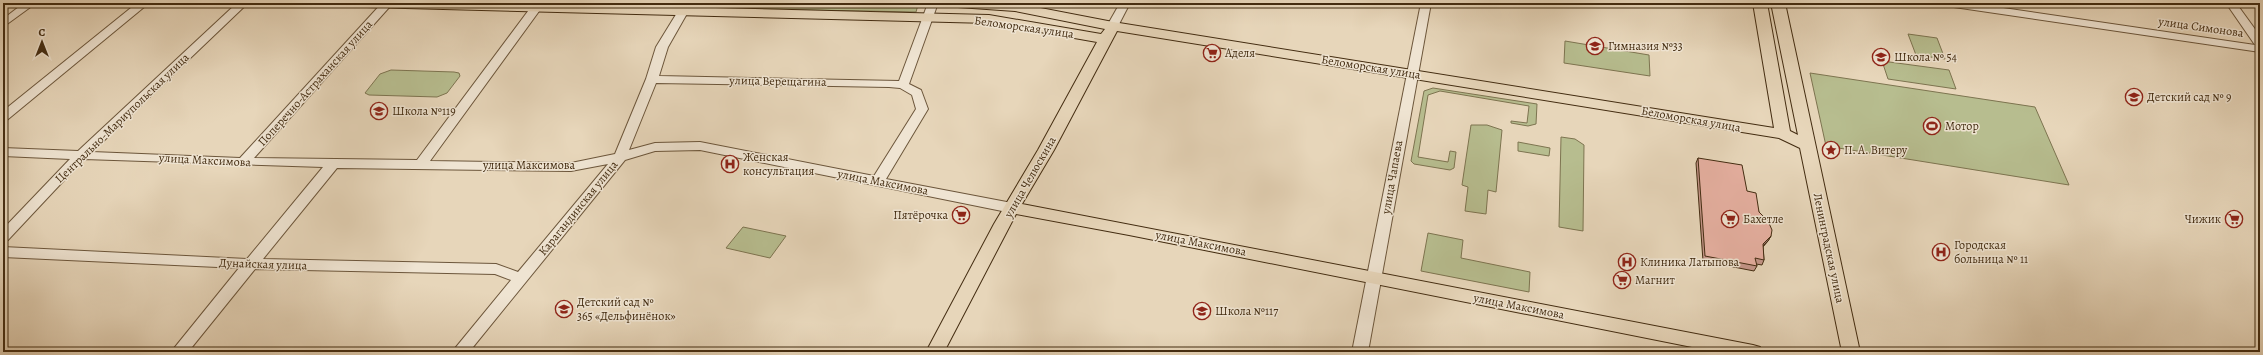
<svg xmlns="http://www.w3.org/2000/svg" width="2263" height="355" font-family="Alegreya,serif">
<rect width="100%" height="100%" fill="#e7d6ba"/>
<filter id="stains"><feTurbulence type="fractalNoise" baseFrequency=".005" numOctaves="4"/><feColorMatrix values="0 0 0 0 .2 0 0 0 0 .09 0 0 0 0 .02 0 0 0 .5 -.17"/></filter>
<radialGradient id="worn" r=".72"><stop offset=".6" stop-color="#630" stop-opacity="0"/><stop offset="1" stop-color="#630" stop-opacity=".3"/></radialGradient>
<g fill="#b7bd8f" stroke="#7d7450">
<path d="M572,3H675L674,6Z"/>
<path d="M704,3L918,5L916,12L705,8Z"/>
<path d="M1908,34L1937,38L1945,59L1916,55Z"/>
<path d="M1565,41L1649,55L1650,76L1564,63Z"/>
<path d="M1882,61L1949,70L1956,89L1888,79Z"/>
<path d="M391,70L454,72L459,73L460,76L447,93L437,97L369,95L365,93L380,74Z"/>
<path d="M1810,73L2035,107L2069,185L1826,146Z"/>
<path d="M1433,88L1537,104L1536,124L1528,126L1511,123V121L1527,123L1529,106L1440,91L1428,95L1418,157L1448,162L1450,151L1456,152L1454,168L1450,170L1414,164L1411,161L1424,91Z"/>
<path d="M1471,125H1487L1502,130L1496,192L1488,190L1486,214L1465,211L1468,187L1462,185Z"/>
<path d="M1561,137L1575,139L1584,145L1583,231L1559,227Z"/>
<path d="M1518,142L1550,148L1549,156L1518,151Z"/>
<path d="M743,227L786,236L770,258L726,248Z"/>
<path d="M1428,233L1463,240L1461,258L1530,272L1529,292L1421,271Z"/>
</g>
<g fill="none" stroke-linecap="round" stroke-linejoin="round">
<defs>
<g id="minor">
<path d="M24,3H36L3,27V19Z"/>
<path d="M137,3H149L7,120L3,121V111Z"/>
<path d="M237,3H248L92,152L240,158L382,3H393L254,158L417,160L534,3H545L430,161L571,163L615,154L646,79L656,47L683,3H693L668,47L659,76L899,81L928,3H938L909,84L921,90L928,109L886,179L1012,203L1019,208L1012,213L700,150L655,151L625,160L469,352H452L511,280L495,274L255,269L188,352H171L239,268L3,257V247L247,259L323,167L84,159L8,240L3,242V229L70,159L3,156V148L78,151ZM656,83L889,87L900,88L912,95L916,109L874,176L700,142L655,143L629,150ZM608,164L518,272L496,264L263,259L337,168L571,171Z"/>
<path d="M1120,3H1130L1117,28H1109L1107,26Z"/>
<path d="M1421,3H1431L1368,352H1352Z"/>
<path d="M1942,3H1969L2255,45L2226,3H2236L2260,36V52L1947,6Z"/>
</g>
<path id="major" d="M360,3H524L989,15L1101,34L1105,29L1015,11L958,7L951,3H1015L1113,22L1774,128L1753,3H1767L1790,131L1798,135L1771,3H1785L1860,352H1842L1800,148L1779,138L1117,31L1054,150L1022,204L1753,345L1760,347L1762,352H1717L1129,235L1016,214L944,352H926L994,224L1038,150L1097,42L989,23L367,7Z"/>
</defs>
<use href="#minor" stroke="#6c563b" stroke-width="2"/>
<use href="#major" stroke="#432c11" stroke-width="2"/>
<use href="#minor" fill="#efe4d2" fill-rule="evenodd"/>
<use href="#major" fill="#e7d6ba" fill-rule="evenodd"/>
</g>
<path fill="#c5968a" stroke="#432c11" d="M1698,158L1747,191L1759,212L1771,236L1768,241L1763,247L1764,260L1762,265L1756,264L1757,266L1754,271L1703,261L1696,163Z"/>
<path fill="#a07a70" stroke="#432c11" d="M1771,236L1768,241L1760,249L1763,244Z"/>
<path fill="#e5afa0" stroke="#432c11" d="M1698,158L1742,165L1747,191L1756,193L1759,212L1768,221L1772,230L1771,236L1763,244L1764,260L1755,258L1757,266L1705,256Z"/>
<defs>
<symbol id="school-ring" viewBox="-11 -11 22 22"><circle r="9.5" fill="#efe4d2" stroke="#8f2418" stroke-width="1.5"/><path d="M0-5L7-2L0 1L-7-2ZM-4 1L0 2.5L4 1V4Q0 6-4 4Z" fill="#8f2418"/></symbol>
<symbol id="supermarket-ring" viewBox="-11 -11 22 22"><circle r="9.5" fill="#efe4d2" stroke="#8f2418" stroke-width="1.5"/><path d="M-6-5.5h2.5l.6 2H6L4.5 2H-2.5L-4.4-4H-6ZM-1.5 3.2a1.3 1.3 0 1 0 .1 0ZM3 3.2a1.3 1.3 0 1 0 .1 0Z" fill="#8f2418"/></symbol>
<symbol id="stadium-ring" viewBox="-11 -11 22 22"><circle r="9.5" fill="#efe4d2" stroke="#8f2418" stroke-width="1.5"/><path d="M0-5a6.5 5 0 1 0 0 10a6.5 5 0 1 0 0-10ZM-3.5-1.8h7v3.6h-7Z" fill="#8f2418"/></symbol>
<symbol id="sight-ring" viewBox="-11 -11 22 22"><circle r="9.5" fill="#efe4d2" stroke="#8f2418" stroke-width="1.5"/><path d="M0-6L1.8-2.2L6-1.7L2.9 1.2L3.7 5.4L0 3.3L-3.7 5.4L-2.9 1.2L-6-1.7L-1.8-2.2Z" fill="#8f2418"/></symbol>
<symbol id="hospital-ring" viewBox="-11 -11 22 22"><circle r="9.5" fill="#efe4d2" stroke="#8f2418" stroke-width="1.5"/><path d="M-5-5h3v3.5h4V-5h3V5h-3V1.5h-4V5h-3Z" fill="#8f2418"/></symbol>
</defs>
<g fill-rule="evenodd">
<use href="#school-ring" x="1585" y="36" width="20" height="20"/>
<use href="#supermarket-ring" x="1202" y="43" width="20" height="20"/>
<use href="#school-ring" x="1871" y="47" width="20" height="20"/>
<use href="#school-ring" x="2124" y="87" width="20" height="20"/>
<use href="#school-ring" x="369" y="101" width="20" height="20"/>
<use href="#stadium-ring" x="1922" y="116" width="20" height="20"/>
<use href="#sight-ring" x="1821" y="140" width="20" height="20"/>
<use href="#hospital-ring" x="720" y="154" width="20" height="20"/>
<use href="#supermarket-ring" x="951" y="205" width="20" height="20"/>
<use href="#supermarket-ring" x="1720" y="209" width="20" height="20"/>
<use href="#supermarket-ring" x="2224" y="209" width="20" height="20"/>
<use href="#hospital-ring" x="1931" y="242" width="20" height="20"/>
<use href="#hospital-ring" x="1617" y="252" width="20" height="20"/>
<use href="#supermarket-ring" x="1612" y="270" width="20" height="20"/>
<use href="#school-ring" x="554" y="299" width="20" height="20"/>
<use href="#school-ring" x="1192" y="301" width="20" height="20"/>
</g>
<g text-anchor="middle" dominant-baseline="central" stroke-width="3" stroke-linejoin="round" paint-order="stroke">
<g font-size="12" fill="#432c11" stroke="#efe4d2">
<text transform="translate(1024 27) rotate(8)">Беломорская улица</text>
<text transform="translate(2201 27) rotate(8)">улица Симонова</text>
<text transform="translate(1371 67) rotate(9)">Беломорская улица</text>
<text transform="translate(778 81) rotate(1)">улица Верещагина</text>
<text transform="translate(315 83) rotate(-48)">Поперечно-Астраханская улица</text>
<text transform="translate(122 118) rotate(-44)">Центрально-Мариупольская улица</text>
<text transform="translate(1691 119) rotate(10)">Беломорская улица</text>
<text transform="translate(205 160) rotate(3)">улица Максимова</text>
<text x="529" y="165">улица Максимова</text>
<text transform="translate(1030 177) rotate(-60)">улица Челюскина</text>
<text transform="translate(1392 177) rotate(-80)">улица Чапаева</text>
<text transform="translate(883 182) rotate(11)">улица Максимова</text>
<text transform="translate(578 208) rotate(-51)">Карагандинская улица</text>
<text transform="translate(1201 243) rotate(11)">улица Максимова</text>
<text transform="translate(1829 248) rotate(78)">Ленинградская улица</text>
<text transform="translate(263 264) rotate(2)">Дунайская улица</text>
<text transform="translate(1519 306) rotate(11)">улица Максимова</text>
</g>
<g font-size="12" fill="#432c11" stroke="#efe4d2" text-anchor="start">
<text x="1608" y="46">Гимназия №33</text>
<text x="1225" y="53">Аделя</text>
<text x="1894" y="57">Школа № 54</text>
<text x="2147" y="97">Детский сад № 9</text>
<text x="392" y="111">Школа №119</text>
<text x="1945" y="126">Мотор</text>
<text x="1844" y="150">П. А. Витеру</text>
<text x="743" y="157">Женская<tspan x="743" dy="14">консультация</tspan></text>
<text x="948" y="215" text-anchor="end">Пятёрочка</text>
<text x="1743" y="219">Бахетле</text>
<text x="2221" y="219" text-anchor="end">Чижик</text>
<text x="1954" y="245">Городская<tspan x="1954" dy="14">больница № 11</tspan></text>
<text x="1640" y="262">Клиника Латыпова</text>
<text x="1635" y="280">Магнит</text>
<text x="577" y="302">Детский сад №<tspan x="577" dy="14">365 «Дельфинёнок»</tspan></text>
<text x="1215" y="311">Школа №117</text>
</g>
</g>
<rect width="2263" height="355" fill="none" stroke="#e7d6ba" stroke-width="16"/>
<rect x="4" y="4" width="2255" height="347" fill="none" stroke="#432c11" stroke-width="2"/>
<rect x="8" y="8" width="2247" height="339" fill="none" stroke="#432c11"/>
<g transform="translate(42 42)" stroke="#efe4d2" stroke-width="3" paint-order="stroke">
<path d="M0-3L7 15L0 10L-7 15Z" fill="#432c11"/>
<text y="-6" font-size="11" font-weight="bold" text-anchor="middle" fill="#432c11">С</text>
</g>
<rect width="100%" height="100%" filter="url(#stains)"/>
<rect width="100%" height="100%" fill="url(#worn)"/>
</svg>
